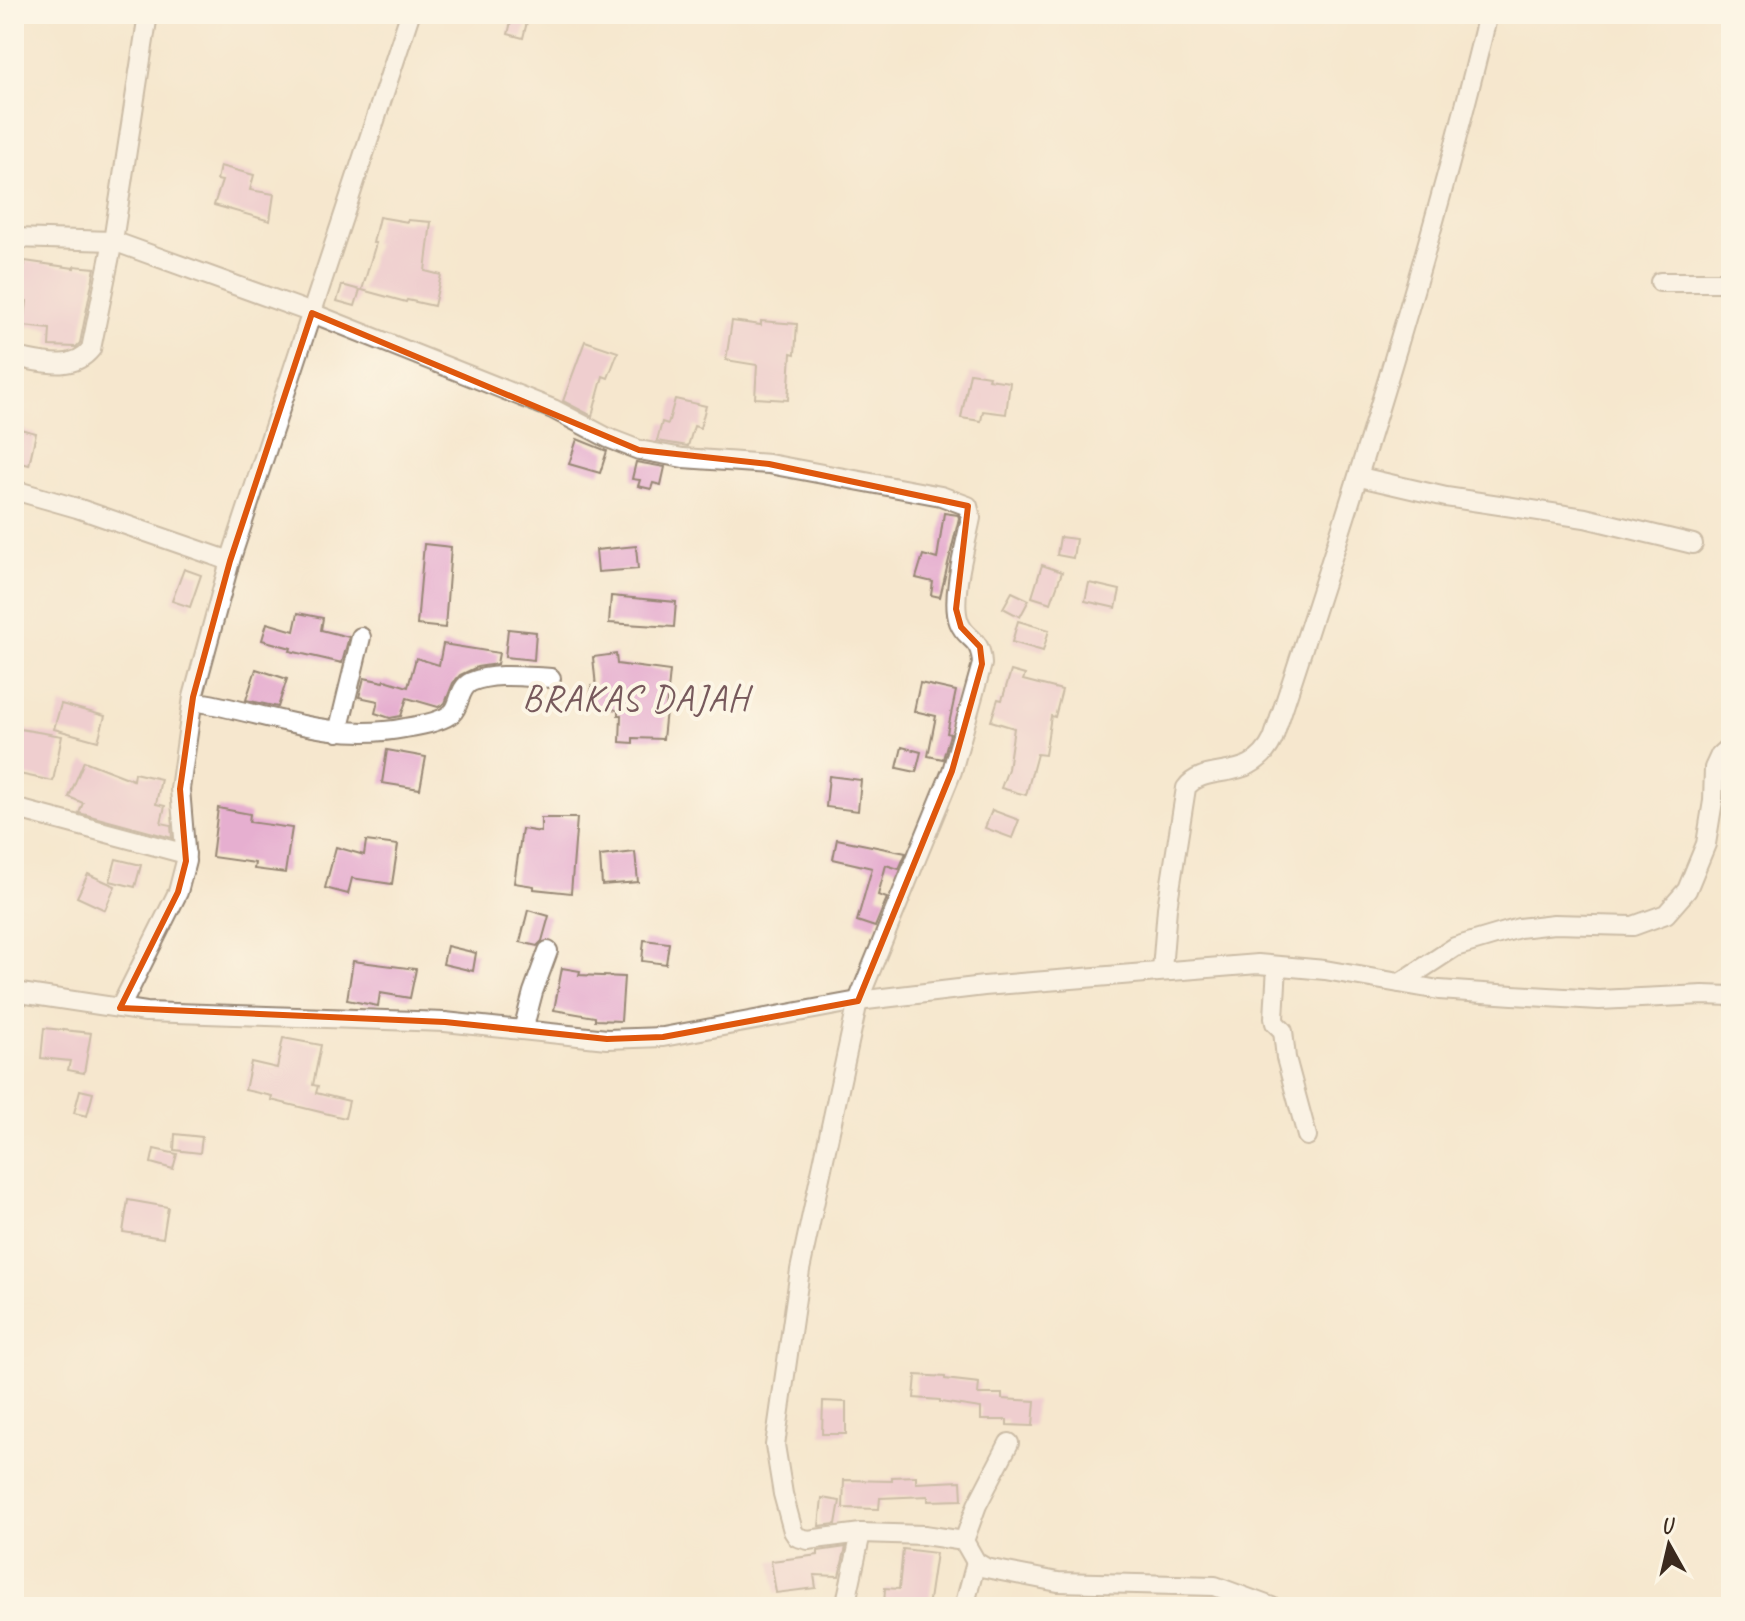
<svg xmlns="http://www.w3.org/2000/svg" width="1745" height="1621" font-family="Caveat,sans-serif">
<rect width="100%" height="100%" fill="#fcf5e5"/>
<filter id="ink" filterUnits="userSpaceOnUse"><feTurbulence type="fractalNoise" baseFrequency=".0125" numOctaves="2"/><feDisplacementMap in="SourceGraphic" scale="16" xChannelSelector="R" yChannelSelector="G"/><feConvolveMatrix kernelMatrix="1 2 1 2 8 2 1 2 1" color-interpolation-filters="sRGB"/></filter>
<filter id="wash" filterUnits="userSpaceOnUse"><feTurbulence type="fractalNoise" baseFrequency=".006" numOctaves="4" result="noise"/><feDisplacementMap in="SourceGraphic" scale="32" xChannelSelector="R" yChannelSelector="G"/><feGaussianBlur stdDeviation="1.8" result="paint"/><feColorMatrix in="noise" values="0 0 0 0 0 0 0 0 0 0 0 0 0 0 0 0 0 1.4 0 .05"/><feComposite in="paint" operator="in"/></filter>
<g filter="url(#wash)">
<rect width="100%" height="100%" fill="#f6e7ce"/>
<g id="blocks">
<g fill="#e6afd0">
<path d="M512,18L527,22L523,38L508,34Z"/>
<path d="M220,166L254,175L250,190L274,194L270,221L214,205L222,181L217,180Z"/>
<path d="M379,217L408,222V220L431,222L425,271L441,275L434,306L407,300L406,302L362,290L376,243H373Z"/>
<path d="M25,261L74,268V266L95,268L80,343L76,347L49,346L50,329L24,326L27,301L14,297V264L25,265Z"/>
<path d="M342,285L360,290L355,306L337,301Z"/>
<path d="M732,321L761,325V321L797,324L795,354L791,353L788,400L755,398L757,365L726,360Z"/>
<path d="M585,341L618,352L608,378L603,376L592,416L563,401Z"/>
<path d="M970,373L989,376L988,379L1010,382L1006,414L983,411L981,421L961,418Z"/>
<path d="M675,399L706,406L700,428L694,426L688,446L657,441L662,422L668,424Z"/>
<path d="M16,428L36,433L29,465L14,461Z"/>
<path d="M577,439L607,451L600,473L569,464Z"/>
<path d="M636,462L665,467L661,485L653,483L651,489L638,486L640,480L632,479Z"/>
<path d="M944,513L958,515L959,518L940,597L931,595L933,582L916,578L923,555L937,559Z"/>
<path d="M1060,537L1076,539L1073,558L1057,555Z"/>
<path d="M424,544L451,547L445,628L417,625Z"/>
<path d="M636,546L638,569L598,572L596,550Z"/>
<path d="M1042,565L1062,572L1051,603L1032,597Z"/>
<path d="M184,569L201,575L190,607L172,601Z"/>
<path d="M1089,583L1120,590L1116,608L1085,601Z"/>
<path d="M1012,592L1029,600L1020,617L1003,608Z"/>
<path d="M611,596L676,602L674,627L609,623Z"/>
<path d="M298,613L323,618L321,630L349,637L342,663L290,651L291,648L262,640L267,623L294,631Z"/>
<path d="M1018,621L1049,630L1043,651L1012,642Z"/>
<path d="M508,629L536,632L534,660L505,657Z"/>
<path d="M443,644L499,653L497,664L477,667L460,675L453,683L445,703L438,707L407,698L401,716L390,718L375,713L378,701L359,697L364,678L384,682L385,680L408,687L416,658L439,665Z"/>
<path d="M616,654L617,664L670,671L663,739L633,738V743L620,742L621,715H618V710L589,706L592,686L596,687L593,657Z"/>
<path d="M256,669L287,679L278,707L246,700Z"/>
<path d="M1011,671L1025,675L1023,680L1062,690L1055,717L1051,716L1045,755L1037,754L1026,795L1001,788L1008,769L1014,728L991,721L998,699L1002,700Z"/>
<path d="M920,683L956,691L947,733L950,734L943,759L928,756L936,716L914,711Z"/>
<path d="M61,704L105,716L98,741L54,729Z"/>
<path d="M14,728L62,736L53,781L14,773Z"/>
<path d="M902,747L921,752L916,772L897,768Z"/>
<path d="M387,750L426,757L420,789L382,783Z"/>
<path d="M84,761L133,780L134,773L161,779L156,804L165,806L161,823L171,825L172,838L79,813L83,803L69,797Z"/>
<path d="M829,776L861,780L858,811L826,807Z"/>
<path d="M218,808L250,814L249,822L292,828L285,873L254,869L255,863L212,857Z"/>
<path d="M992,810L1019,820L1012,838L985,828Z"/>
<path d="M541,818H577L571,893L534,889V886L514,883L522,829L541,832Z"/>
<path d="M837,839L906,853L899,869L886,865L878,895L887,898L875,927L857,921L872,868L833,859Z"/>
<path d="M366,841L398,845L392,884L352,878L348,894L325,888L336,847L364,855Z"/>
<path d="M635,852L638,882L602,885L600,856Z"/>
<path d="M116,859L141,865L135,887L110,881Z"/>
<path d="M88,874L115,886L105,910L77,897Z"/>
<path d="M528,910L549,916L542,941L537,946L520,942Z"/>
<path d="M644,940L669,943L666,964L642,961Z"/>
<path d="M447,946L476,953L473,971L443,964Z"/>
<path d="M353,961L416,969L410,998L380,993L378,1006L347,1000Z"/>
<path d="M562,968L580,971L579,975L624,977L621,1021L595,1020V1017L554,1010Z"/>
<path d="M44,1028L91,1033L84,1073L68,1070L70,1061L41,1058Z"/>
<path d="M283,1038L321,1045L313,1085L318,1086L316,1093L349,1101L345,1118L271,1100L272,1096L245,1090L251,1062L277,1068Z"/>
<path d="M80,1090L93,1093L87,1116L74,1113Z"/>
<path d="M175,1134L202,1137L200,1153L174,1150Z"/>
<path d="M154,1149L177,1154L173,1169L151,1163Z"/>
<path d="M128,1200L168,1207L163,1238L123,1232Z"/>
<path d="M916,1375L945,1377V1379L979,1383L978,1394H1002V1399L1035,1401L1033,1426L1007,1425V1420H981V1408L940,1402V1400L914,1398Z"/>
<path d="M823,1401L846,1402V1434H822Z"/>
<path d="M916,1476V1483L961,1481L962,1500L928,1501V1496L880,1498L879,1509L843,1508L844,1480L892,1481V1477Z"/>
<path d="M822,1498L840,1501L836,1524L819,1526Z"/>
<path d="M846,1547L839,1576L814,1575L816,1588L776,1593L771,1561L818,1555V1551Z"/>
<path d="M903,1549L936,1553L928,1607H884L885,1588L899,1589Z"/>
</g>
</g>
</g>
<g filter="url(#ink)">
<use href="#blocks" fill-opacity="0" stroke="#988876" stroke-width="2"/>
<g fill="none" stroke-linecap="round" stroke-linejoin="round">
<defs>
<g id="minor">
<path d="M14,238L113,241L312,313L553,409L608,438L639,450L683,458L769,464L941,496L968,506L971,518C966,544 950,598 959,622C966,641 981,636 982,664L952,771L858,1001L800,1270L775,1445L783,1494L793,1531L797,1537L808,1540L861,1533L924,1535L964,1541L976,1562L986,1568L1058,1582L1215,1586L1272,1607"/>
<path d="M1660,282H1731"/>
<path d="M14,357C39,361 72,373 91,349L113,241L148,14"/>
<path d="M1360,477L1446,497L1585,518L1693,544"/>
<path d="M14,490L77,508L230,561"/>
<path d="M193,701C264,712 331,743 405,728C418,726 442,722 452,713C461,705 458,688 471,682C494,672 526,677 551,678"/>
<path d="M338,732L361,637"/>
<path d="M14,808L186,854"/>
<path d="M1277,966L1274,1018L1275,1023L1283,1031L1286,1058L1307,1136"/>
<path d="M1162,970L1167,908L1186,788C1205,761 1251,786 1273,739C1352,500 1429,259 1488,14"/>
<path d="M1400,983L1455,947L1519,928L1554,924L1633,926L1666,914L1687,890L1706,844L1713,801L1714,768L1720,755L1731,745"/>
<path d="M14,992L146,1012L445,1022L607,1039L663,1037L858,1001L984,986L1258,964L1325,970L1439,990L1513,995L1599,1000L1703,995L1731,996"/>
<path d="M120,1008L178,892L186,861L180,789L193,697L230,561L410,14"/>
<path d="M523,1030L533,992L548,951"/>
<path d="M964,1541L977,1505L1009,1443"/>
<path d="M845,1607L861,1533"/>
<path d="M964,1607L976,1562"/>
</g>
</defs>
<use href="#minor" stroke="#988876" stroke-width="22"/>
<use href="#minor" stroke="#fff" stroke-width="18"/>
</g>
</g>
<path d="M0 0H1745V1621H0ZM312,313L639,450L769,464L968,506L956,609L961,627L980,647L982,664L952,771L858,1001L663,1037L607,1039L445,1022L120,1008L178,892L186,861L180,789L193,697L230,561Z" fill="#f6e7ce" fill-opacity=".55" fill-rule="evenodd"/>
<path fill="none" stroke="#df570d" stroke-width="6" stroke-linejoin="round" d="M312,313L639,450L769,464L968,506L956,609L961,627L980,647L982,664L952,771L858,1001L663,1037L607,1039L445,1022L120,1008L178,892L186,861L180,789L193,697L230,561Z"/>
<g text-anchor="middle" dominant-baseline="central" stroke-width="8" stroke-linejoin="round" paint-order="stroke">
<g font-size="36" letter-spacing="2" fill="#77595c" stroke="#fcf5e5">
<text x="636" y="698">BRAKAS DAJAH</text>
</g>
</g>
<rect width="1745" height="1621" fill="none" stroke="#fcf5e5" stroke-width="48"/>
<g transform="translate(1669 1545) rotate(352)" stroke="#fcf5e5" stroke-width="6" paint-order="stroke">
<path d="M0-6L14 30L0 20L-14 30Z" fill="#3b2a1e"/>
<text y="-12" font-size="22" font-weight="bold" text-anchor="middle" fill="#3b2a1e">U</text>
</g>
</svg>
